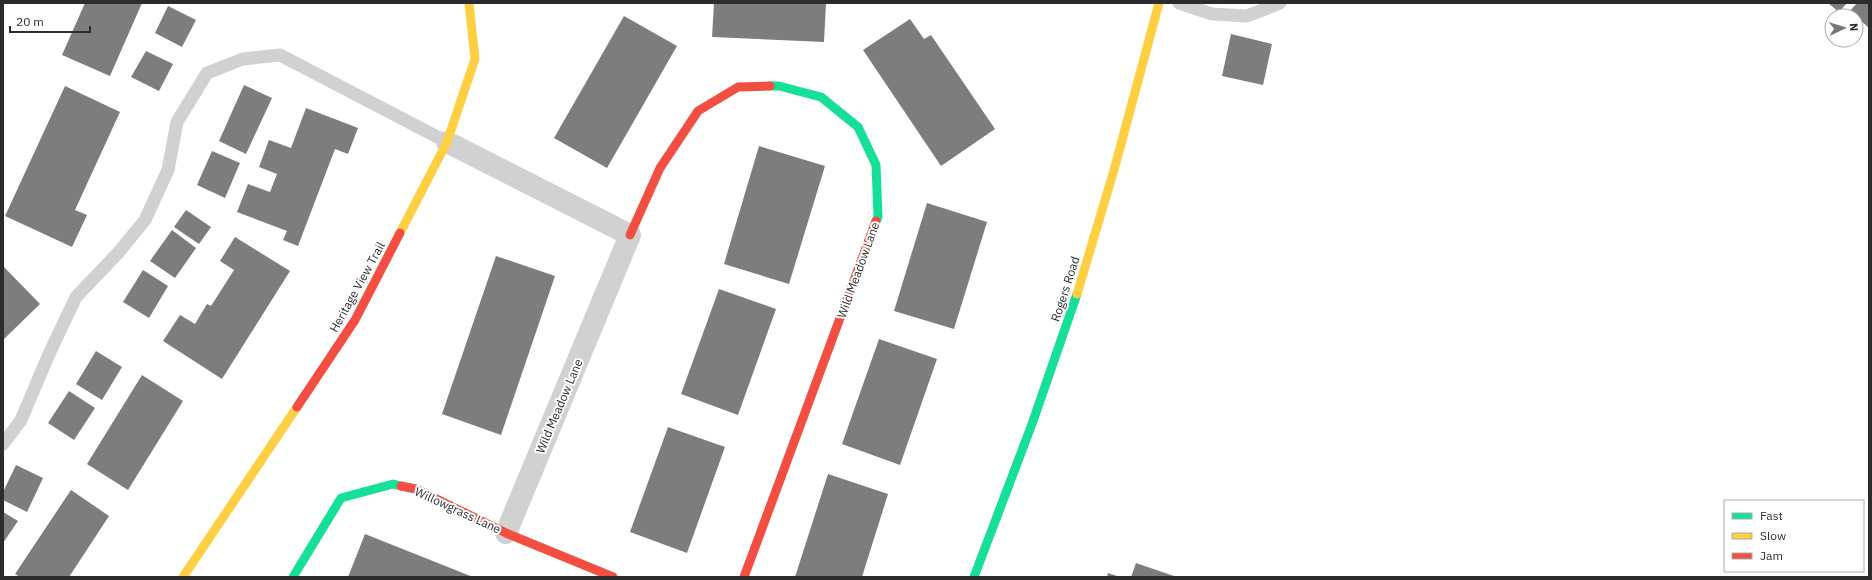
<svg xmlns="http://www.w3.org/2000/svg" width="1872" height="580" font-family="'IBM Plex Sans',sans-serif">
<rect width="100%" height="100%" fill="#fff"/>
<g fill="#7d7d7d">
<path d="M85,3H142L110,76L62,55Z"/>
<path d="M714,3H826L824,42L712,37Z"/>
<path d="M1828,3H1847L1839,12Z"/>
<path d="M1857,3H1869V28L1850,11Z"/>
<path d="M168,6L196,20L182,47L155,33Z"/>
<path d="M624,16L677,46L607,168L554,138Z"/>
<path d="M910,19L924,39L931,35L995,129L941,166L863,50Z"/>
<path d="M1231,34L1272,44L1263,85L1222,76Z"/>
<path d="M146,51L173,64L159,91L131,77Z"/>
<path d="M244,85L272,98L246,154L219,141Z"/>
<path d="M65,86L120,112L75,210L87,215L72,247L5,216Z"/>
<path d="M306,108L358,128L348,154L335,149L298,246L283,240L287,231L237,212L248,184L270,192L277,174L259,167L269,140L291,148Z"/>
<path d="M759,146L825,166L789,284L724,264Z"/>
<path d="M212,151L240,163L225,198L197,185Z"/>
<path d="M927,203L987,222L954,329L894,311Z"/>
<path d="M186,210L211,227L199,244L174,227Z"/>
<path d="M172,230L196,248L175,278L150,261Z"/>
<path d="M235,237L290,271L222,379L163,341L180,315L195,324L207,304L211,306L234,270L220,261Z"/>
<path d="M496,256L555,276L501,435L442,414Z"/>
<path d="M3,266L40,304L3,340Z"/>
<path d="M143,270L168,286L149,318L123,302Z"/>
<path d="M719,289L776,309L738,415L681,394Z"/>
<path d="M879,339L937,359L900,465L842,444Z"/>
<path d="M96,351L122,367L102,400L76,384Z"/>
<path d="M142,375L183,401L128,490L87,464Z"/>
<path d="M69,391L95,408L74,440L48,423Z"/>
<path d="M668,427L725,447L687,553L630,532Z"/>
<path d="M16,465L43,478L27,512L3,500V492Z"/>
<path d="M828,474L888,494L862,577H795Z"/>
<path d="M71,490L109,516L69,577H20L15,574Z"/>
<path d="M3,512L18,521L3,543Z"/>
<path d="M365,534L473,577H348Z"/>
<path d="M1136,563L1177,577H1131Z"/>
<path d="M1108,573L1120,577H1107Z"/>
</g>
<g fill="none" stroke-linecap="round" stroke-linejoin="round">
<g stroke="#d1d1d1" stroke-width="13">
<path d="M1179,3L1212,14L1247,16L1280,3"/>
<path d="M3,444L21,420L49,354L76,297L118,253L145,220L168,170L177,122L207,73L243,59L280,55L447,142"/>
</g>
<path stroke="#d1d1d1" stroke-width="22" d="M447,142L630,235L506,533"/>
<g stroke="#16e098" stroke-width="9">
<path d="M770,86H779L821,97L858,127L876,165L878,217L876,221"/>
<path d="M293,577L341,498L393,484L401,486"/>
<path d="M974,577L1032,424L1077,294"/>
</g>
<g stroke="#ffcf43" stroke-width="9">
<path d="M400,233L447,142L475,59L469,3"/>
<path d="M1077,294L1114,170L1159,3"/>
<path d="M183,577L297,407"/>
</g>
<g stroke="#f24e42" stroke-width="9">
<path d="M630,235L660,168L698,111L738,87L770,86"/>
<path d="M297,407L355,320L400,233"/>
<path d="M401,486L416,489L506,533L613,577"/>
<path d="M744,577L876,221"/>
</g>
</g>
<g text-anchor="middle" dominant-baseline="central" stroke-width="4" stroke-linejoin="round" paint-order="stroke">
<g font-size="12" fill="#2c2c2c" stroke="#fff">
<text transform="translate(858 270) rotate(-70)">Wild Meadow Lane</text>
<text transform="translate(357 287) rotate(-61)">Heritage View Trail</text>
<text transform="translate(1065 289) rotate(-72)">Rogers Road</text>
<text transform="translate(559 406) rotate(-67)">Wild Meadow Lane</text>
<text transform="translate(458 510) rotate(25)">Willowgrass Lane</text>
</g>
</g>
<rect width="1872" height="580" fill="none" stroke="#2c2c2c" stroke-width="8"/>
<rect x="1724" y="500" width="140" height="72" fill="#ffffff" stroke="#ababab"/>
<rect x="1732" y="513" width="20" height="6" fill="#16e098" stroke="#ababab"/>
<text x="1760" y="520" font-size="12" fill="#2c2c2c">Fast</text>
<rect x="1732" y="533" width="20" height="6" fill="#ffcf43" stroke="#ababab"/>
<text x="1760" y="540" font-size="12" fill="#2c2c2c">Slow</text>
<rect x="1732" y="553" width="20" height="6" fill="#f24e42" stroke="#ababab"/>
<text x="1760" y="560" font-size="12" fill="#2c2c2c">Jam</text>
<g transform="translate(1844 28) rotate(86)"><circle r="19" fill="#ffffff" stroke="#ababab"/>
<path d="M0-3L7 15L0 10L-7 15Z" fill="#767676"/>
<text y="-6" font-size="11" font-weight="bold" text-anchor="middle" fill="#2c2c2c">N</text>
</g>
<path d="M10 26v6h80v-6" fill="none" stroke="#2c2c2c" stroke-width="2"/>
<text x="16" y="26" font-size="12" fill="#2c2c2c" stroke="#ffffff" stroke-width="3" paint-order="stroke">20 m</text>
</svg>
